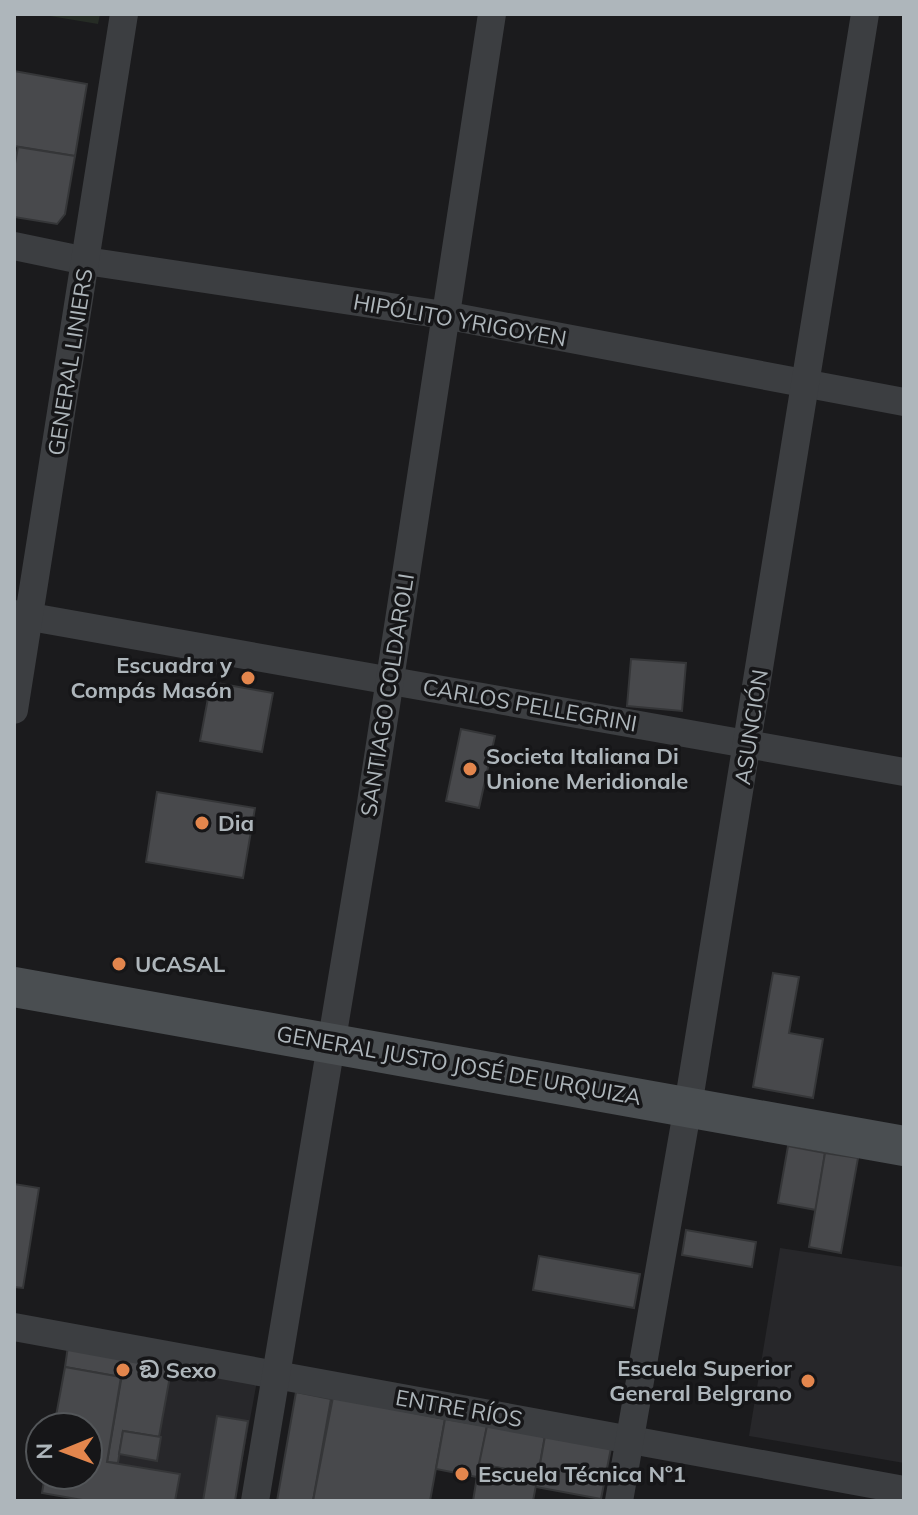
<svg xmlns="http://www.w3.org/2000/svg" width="918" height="1515" font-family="Mulish,'Noto Sans Sinhala',sans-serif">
<rect width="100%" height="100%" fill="#1b1b1d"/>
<g fill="#27272a">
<path d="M780,1248L904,1267V1463L749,1436Z"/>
<path d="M68,1346L257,1381L235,1501H88L42,1493L45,1475H88V1427H54Z"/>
</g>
<path fill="#262c25" d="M38,14H100L98,24Z"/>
<g fill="#48494c" stroke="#353638" stroke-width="2">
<path d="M14,71L87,84L75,156L14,146Z"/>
<path d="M18,147L75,156L65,214L57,224L14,217V169Z"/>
<path d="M631,659L686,663L682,711L627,706Z"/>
<path d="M211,682L273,693L262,752L200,741Z"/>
<path d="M461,729L495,736L479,808L446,801Z"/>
<path d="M157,792L255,808L243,878L146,862Z"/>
<path d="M773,973L799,977L789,1033L823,1039L813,1098L753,1087Z"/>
<path d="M788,1146L825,1153L816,1210L778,1203Z"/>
<path d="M825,1153L858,1158L841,1253L809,1247Z"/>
<path d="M14,1184L39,1188L23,1288L14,1287Z"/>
<path d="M686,1230L756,1242L752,1267L682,1255Z"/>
<path d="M539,1256L640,1274L634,1308L533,1290Z"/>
<path d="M68,1346L125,1357L121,1377L65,1367Z"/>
<path d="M125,1357L172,1365L159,1437L123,1431L118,1463L107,1462Z"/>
<path d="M65,1367L121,1377L107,1462L180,1474L175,1501H88L42,1493L45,1475H88V1427H54Z"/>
<path d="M296,1392L331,1399L313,1501H277Z"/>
<path d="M333,1397L445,1419L430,1501H313Z"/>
<path d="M217,1416L248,1421L235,1501H203Z"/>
<path d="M445,1419L487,1426L477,1477L436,1469Z"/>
<path d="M487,1426L545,1436L538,1475L479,1464Z"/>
<path d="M123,1431L161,1437L157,1461L119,1454Z"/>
<path d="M545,1436L611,1448L601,1499L536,1487Z"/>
<path d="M479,1464L538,1475L533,1501H473Z"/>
</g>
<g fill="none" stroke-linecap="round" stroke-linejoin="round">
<g stroke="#3c3e41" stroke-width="28">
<path d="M14,246L86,261L444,315L904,402"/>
<path d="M14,614L904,772"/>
<path d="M14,710L124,14"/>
<path d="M14,1327L904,1490"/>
<path d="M255,1501L367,829L492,14"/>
<path d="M619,1501L688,1106L865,14"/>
</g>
<path stroke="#4a4e51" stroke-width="40" d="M14,987L904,1146"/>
</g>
<g fill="#e3864d" stroke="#161618" stroke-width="3">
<circle cx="248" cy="678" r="8"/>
<circle cx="470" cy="769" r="8"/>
<circle cx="202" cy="823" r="8"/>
<circle cx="119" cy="964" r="8"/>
<circle cx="123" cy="1370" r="8"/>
<circle cx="808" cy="1381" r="8"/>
<circle cx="462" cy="1474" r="8"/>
</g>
<g text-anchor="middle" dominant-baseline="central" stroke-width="7" stroke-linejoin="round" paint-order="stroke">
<g font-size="22" fill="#aeb6bb" stroke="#161618">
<text transform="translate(460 320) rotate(10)">HIPÓLITO YRIGOYEN</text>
<text transform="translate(70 362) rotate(-81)">GENERAL LINIERS</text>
<text transform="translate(387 695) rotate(-81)">SANTIAGO COLDAROLI</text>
<text transform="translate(530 705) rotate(10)">CARLOS PELLEGRINI</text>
<text transform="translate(751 727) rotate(-81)">ASUNCIÓN</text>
<text transform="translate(459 1065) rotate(10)">GENERAL JUSTO JOSÉ DE URQUIZA</text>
<text transform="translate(459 1408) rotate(10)">ENTRE RÍOS</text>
</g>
<g font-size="22" font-weight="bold" fill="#aeb6bb" stroke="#161618" text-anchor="start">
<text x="232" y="665" text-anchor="end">Escuadra y<tspan x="232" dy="25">Compás Masón</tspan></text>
<text x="486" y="756">Societa Italiana Di<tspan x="486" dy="25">Unione Meridionale</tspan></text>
<text x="218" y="823">Dia</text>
<text x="135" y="964">UCASAL</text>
<text x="792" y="1368" text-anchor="end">Escuela Superior<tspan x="792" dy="25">General Belgrano</tspan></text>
<text x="139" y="1370">ඞ Sexo</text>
<text x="478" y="1474">Escuela Técnica Nº1</text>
</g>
</g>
<rect width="918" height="1515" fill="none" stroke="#aeb6bb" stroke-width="32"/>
<g transform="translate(64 1451) rotate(269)"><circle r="38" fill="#161618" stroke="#535659" stroke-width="2"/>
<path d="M0-6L14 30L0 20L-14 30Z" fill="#e3864d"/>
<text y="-12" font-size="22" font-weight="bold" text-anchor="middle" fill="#aeb6bb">N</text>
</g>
</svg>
